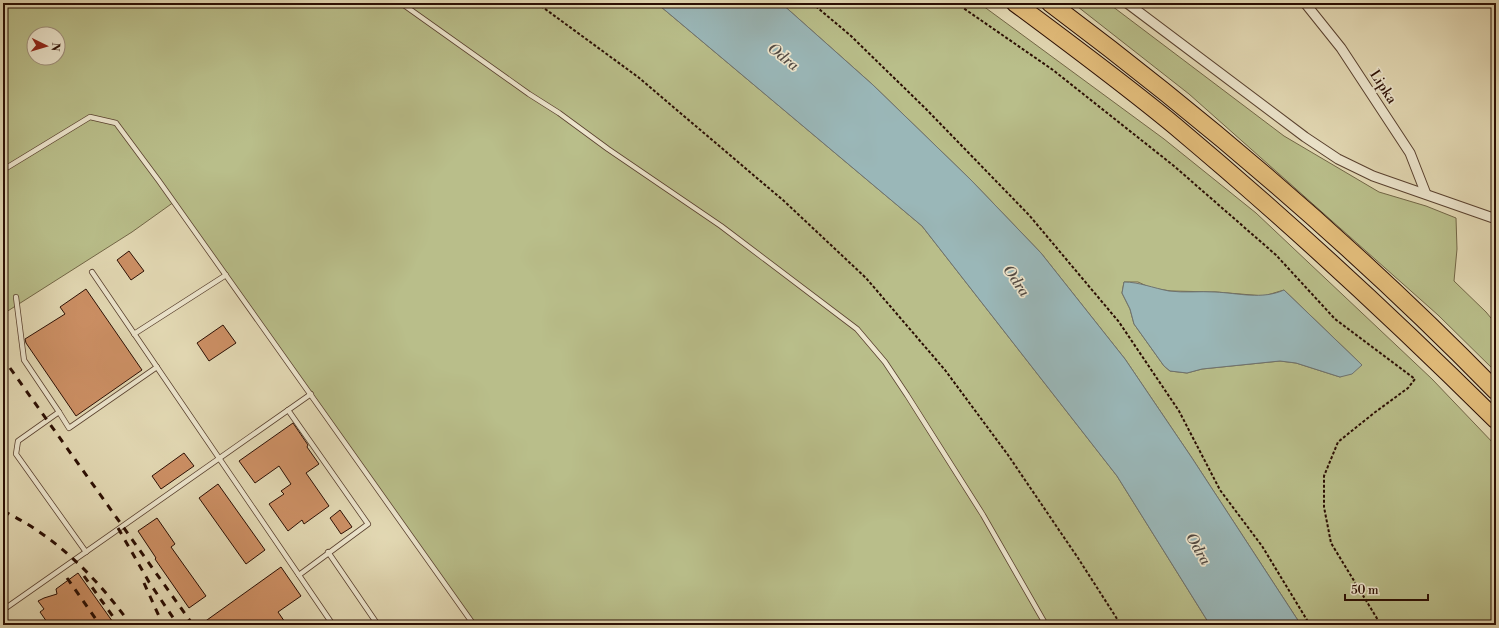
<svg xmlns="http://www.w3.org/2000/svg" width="1499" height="628" font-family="'Libre Bodoni',serif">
<rect width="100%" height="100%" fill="#e3d9b4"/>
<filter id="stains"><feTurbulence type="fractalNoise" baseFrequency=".005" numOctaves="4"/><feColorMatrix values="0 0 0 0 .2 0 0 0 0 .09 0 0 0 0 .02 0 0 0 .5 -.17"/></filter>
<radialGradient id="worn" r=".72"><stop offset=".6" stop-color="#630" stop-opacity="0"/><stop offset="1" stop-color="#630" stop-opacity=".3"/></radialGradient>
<g fill="#b9be8a" stroke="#726646" fill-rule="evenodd">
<path d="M3,3H655L660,6L922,226L1117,476L1210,625H474L174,202L132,232L3,314ZM34,34H58V58H34Z"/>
<path d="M781,3H979L1164,139L1256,213L1432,379L1496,446V625H1301L1192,458L1125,359L1041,253L971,180L873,85ZM1124,282H1138L1151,288L1171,291L1216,292L1264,296L1284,290L1362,365L1340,377L1296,363L1280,361L1202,369L1187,373L1170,371L1164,366L1134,324L1130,309L1122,293Z"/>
<path d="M1073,3H1108L1284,136L1379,192L1426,206L1456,218L1457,249L1454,281L1486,312L1496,324V372L1438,315L1189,94Z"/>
</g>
<g fill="#9ab7b8" stroke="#6e7370">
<path d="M655,3H781L873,85L971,180L1041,253L1125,359L1192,458L1301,625H1210L1117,476L922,226L660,6Z"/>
<path d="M1124,282C1139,282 1153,288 1169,291C1184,293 1200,291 1215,292C1238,293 1262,300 1284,290L1362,365L1352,374L1340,377L1296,363L1280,361L1202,369L1187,373L1170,371L1164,366L1134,324L1130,309L1122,293Z"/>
</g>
<g fill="#cd9065" stroke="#2b0e03">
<path d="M129,251L144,271L131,280L117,260Z"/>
<path d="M86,289L142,370L76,416L26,343L25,339L65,314L60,307Z"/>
<path d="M223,325L236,343L209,361L197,343Z"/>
<path d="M293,423L308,445L307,447L319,464L306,473L329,506L304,524L302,520L288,531L269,504L284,494L281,491L291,484L279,466L255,483L239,461Z"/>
<path d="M184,453L194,466L161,489L152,476Z"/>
<path d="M218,484L265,550L246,564L199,498Z"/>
<path d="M340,510L352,527L341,534L330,518Z"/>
<path d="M157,518L175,544L171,547L206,596L189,608L155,559L156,558L138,531Z"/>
<path d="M281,567L301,596L278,612L287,625H200Z"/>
<path d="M78,573L115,625H49L40,612L44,609L38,601L44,598L57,594L56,589Z"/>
</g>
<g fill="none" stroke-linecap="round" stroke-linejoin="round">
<defs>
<g id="lane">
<path d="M401,3L529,94L559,113L608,149L721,226L857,329L885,362L907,395L983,515L1046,625"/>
<path d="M3,170L90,117L116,123L159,181L474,625"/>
<path d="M92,272L333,625"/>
<path d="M16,297L24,360L59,412L18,441L16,454L86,552"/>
<path d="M134,334L226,275"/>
<path d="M288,410L368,524L299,575"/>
<path d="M59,412L69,428L157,367"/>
<path d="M328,552L378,625"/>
<path d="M3,610L311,394"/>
</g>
<g id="street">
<path d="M1127,3L1305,137L1338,159L1373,176L1496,219"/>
<path d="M1305,3L1341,48L1410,153L1426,194"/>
</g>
<g id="highway">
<path d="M1015,3C1069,43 1123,83 1175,126C1286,219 1393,318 1496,420"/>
<path d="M1050,3C1206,120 1359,251 1496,391"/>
</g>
</defs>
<use href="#lane" stroke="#59412f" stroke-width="6"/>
<use href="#street" stroke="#59412f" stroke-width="11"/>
<use href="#highway" stroke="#2b0e03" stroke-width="19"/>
<g stroke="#2b0e03" stroke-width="2" stroke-dasharray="3 2" stroke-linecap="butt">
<path d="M537,3L638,77L784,201L866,278L945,370L1008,455L1078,558L1121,625"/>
<path d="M812,3L851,36L926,109L1029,215L1119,322L1179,411L1220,490L1262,546L1310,625"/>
<path d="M956,3L1053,70L1174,166L1276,255L1335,319L1415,379L1408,388L1374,413L1338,442L1324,476V507L1331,543L1381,625"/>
</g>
<use href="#lane" stroke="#ede6ce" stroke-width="4.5"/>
<use href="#street" stroke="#ede6ce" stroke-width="9"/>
<use href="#highway" stroke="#e2bc7a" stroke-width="17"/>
<g stroke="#2b0e03" stroke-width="3" stroke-dasharray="7 7" stroke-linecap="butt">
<path d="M10,368L193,625"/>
<path d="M3,511C56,536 97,578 131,625"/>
<path d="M118,528L149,582L178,625"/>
<path d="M84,576L119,625"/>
<path d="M67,578L100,625"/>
<path d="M144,583L163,625"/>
</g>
</g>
<g text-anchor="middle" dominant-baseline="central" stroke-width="3.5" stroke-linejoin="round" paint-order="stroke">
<g font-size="14" fill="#2b0e03" stroke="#ede6ce">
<text transform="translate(1383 87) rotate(57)">Lipka</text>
</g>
<g font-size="15" font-style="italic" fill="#524942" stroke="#ede6ce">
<text transform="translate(783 57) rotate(38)">Odra</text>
<text transform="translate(1016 281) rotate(55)">Odra</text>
<text transform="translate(1198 549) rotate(60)">Odra</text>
</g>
</g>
<rect width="1499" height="628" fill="none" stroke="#e3d9b4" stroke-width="16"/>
<rect x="4" y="4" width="1491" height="620" fill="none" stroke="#2b0e03" stroke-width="2"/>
<rect x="8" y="8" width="1483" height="612" fill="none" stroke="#2b0e03"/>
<g transform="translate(46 46) rotate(95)"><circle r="19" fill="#ede6ce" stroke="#9f907d"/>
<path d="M0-3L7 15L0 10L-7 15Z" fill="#8f2418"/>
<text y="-6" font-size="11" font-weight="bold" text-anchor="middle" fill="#2b0e03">N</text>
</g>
<path d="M1345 594v6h83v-6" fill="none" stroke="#2b0e03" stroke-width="2"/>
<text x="1351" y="594" font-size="12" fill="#2b0e03" stroke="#ede6ce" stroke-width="3" paint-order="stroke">50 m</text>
<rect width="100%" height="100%" filter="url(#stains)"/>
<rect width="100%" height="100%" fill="url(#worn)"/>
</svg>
